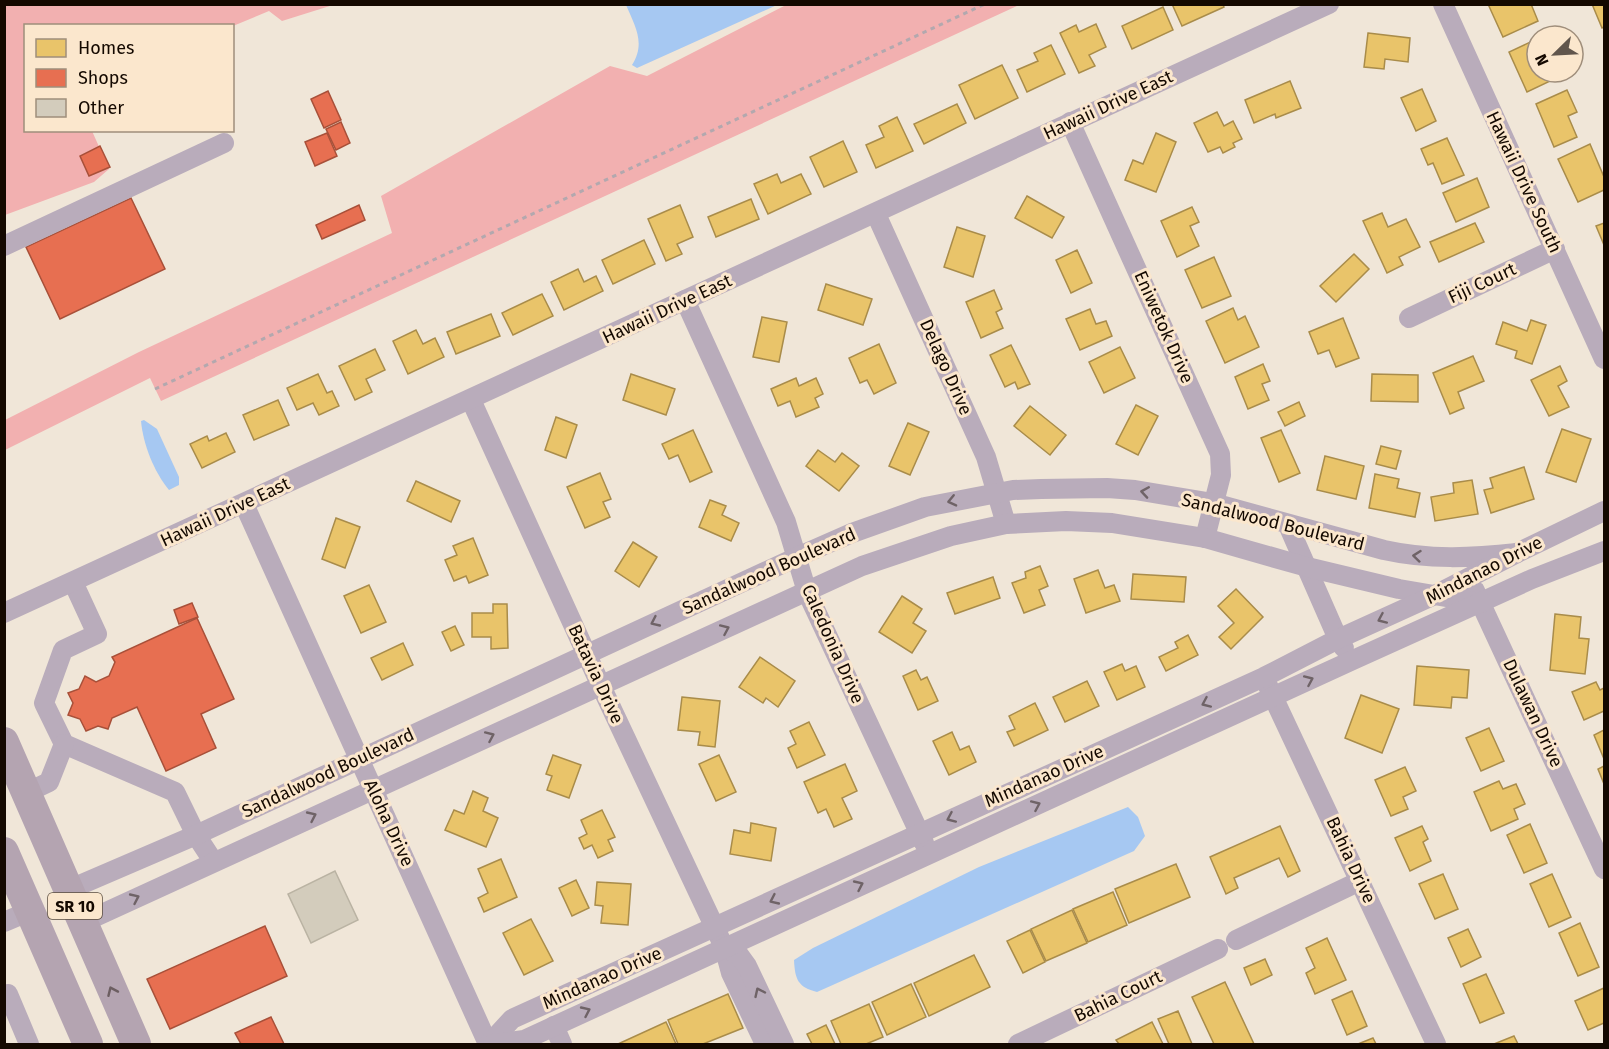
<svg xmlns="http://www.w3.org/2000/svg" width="1609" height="1049" font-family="'Fira Sans',sans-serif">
<rect width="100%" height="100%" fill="#f0e6d8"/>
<g fill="#f2b0b0">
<path d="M5,5H333L282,21L269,11L233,26H26V130L92,131L109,169L94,182L5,215Z"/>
<path d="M786,5H1019L161,401L150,378L5,450V420L139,352L392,233L381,196L610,66L647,76Z"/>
</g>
<g fill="#a6c8f2">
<path d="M626,5H777L637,68L632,65C646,43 635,26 626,5Z"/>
<path d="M144,420L157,429L179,477V485L169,490C154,472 143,444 141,421Z"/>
<path d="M1128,807L1138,817L1145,836L1134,851L817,992C798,987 795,980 794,960L813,948L979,867Z"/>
</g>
<g fill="#e9c46a" stroke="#a98c4a" stroke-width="1.5">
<path d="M1172,4H1223L1224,7L1182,26Z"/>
<path d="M1488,4H1531L1538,21L1503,37Z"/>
<path d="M1592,4H1604V27L1602,28Z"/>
<path d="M1163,7L1173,30L1132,49L1122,26Z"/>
<path d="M1096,24L1106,47L1089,55L1095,66L1079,73L1060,33L1076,25L1079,32Z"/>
<path d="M1368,33L1410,38L1408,62L1385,59L1384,69L1364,67Z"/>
<path d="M1537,39V72H1564L1565,74L1527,92L1509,52Z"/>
<path d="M1051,45L1065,74L1027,92L1017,70L1038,61L1034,53Z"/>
<path d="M1002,65L1018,98L975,119L959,85Z"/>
<path d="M1290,81L1301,108L1276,118L1275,114L1254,123L1245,100Z"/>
<path d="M1422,89L1436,121L1416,131L1401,98Z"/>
<path d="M1567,90L1577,112L1568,116L1577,137L1554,147L1536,104Z"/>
<path d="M957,104L966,123L924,144L914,124Z"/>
<path d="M1217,112L1224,126L1233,121L1242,139L1233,143L1235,147L1223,153L1220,147L1208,152L1194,123Z"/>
<path d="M897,117L913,151L876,168L866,145L884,137L879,126Z"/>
<path d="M1156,133L1176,142L1156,192L1125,180L1133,160L1143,164Z"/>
<path d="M1447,138L1464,175L1442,184L1433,163L1428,165L1421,149Z"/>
<path d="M843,141L857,172L824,187L810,157Z"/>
<path d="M1590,144L1604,177V190L1578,202L1558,159Z"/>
<path d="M777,174L781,183L801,174L811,194L768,214L754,184Z"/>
<path d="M1477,178L1489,207L1456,222L1443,193Z"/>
<path d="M1027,196L1064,217L1052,238L1015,218Z"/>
<path d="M751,199L759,219L716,237L708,217Z"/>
<path d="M680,205L693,237L677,244L682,254L666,261L648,219Z"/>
<path d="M1192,207L1199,222L1190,226L1199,246L1177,257L1161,221Z"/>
<path d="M1382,213L1388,227L1406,219L1420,247L1399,257L1403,265L1387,273L1363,221Z"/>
<path d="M1475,223L1484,242L1439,262L1430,242Z"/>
<path d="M1604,223V245L1596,226Z"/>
<path d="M957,227L985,236L973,277L944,267Z"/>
<path d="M644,240L655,264L613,284L602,260Z"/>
<path d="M1077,250L1092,283L1071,293L1056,260Z"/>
<path d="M1354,254L1369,269L1336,302L1320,286Z"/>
<path d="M1214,257L1231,296L1202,308L1185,270Z"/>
<path d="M578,269L584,282L596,276L603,291L564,310L551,282Z"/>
<path d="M826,284L872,299L863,325L818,310Z"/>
<path d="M994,290L1002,309L996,312L1003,328L981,338L966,302Z"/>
<path d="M542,294L553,316L513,335L502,313Z"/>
<path d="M1233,308L1238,320L1245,316L1259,347L1225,363L1206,321Z"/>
<path d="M1090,309L1096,324L1106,321L1112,336L1080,350L1066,319Z"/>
<path d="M491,314L500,336L456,354L447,332Z"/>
<path d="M762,317L787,322L779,362L753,357Z"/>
<path d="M1343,318L1359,358L1336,367L1329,350L1318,354L1309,332Z"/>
<path d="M1531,320L1546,325L1532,364L1515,358L1517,351L1496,344L1503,322L1527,331Z"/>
<path d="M416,330L423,344L435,338L444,357L408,374L393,341Z"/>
<path d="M879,344L896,383L874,394L867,380L860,383L849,358Z"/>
<path d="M1011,345L1030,384L1018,389L1015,382L1005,387L990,355Z"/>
<path d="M1120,347L1135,378L1104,393L1089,362Z"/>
<path d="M375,349L385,370L366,379L372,392L355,400L339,366Z"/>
<path d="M1473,356L1484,381L1458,392L1464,408L1450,414L1433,373Z"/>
<path d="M1263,364L1270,381L1262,384L1269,400L1248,409L1235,377Z"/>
<path d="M1560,366L1567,381L1558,386L1569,407L1549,416L1531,380Z"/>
<path d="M318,374L327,393L332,391L339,406L319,415L313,403L297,410L287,388Z"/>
<path d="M631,374L675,389L666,415L623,400Z"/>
<path d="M1372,374L1418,375V402L1371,401Z"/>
<path d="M796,378L799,386L816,378L823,394L815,398L819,407L796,417L790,401L778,406L771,389Z"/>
<path d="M278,400L289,425L254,440L243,415Z"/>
<path d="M1299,402L1305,416L1285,426L1278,412Z"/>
<path d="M1136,405L1158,416L1138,455L1116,444Z"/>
<path d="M1030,406L1066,435L1050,455L1014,426Z"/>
<path d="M556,417L577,425L566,458L545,450Z"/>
<path d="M908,423L929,432L910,475L889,466Z"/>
<path d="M1562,429L1591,439L1576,482L1546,472Z"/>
<path d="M693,430L712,472L690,482L678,455L669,459L662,444Z"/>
<path d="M1281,430L1300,473L1279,482L1261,438Z"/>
<path d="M226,433L235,452L202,468L190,444L207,436L209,441Z"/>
<path d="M1381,446L1401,451L1396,469L1376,464Z"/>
<path d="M818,450L835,462L842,453L859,466L839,491L806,466Z"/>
<path d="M1325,456L1364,466L1356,499L1317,490Z"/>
<path d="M1524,467L1534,499L1491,513L1484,490L1493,488L1490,478Z"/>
<path d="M600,473L611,499L603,502L610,517L585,528L567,487Z"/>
<path d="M1375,474L1399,479L1397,488L1420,493L1415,517L1369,508Z"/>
<path d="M1472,480L1478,514L1435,521L1431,497L1454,493L1453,483Z"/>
<path d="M416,481L460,501L451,522L407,501Z"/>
<path d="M710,500L726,506L722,515L739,523L731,541L699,527Z"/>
<path d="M336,518L360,527L345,568L322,559Z"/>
<path d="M473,538L488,575L469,583L466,576L454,581L445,560L457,555L453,546Z"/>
<path d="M633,542L657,557L639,587L615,571Z"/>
<path d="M1040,566L1048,586L1039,590L1045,605L1024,613L1012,583L1026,578L1025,572Z"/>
<path d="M1098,570L1105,588L1114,585L1120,601L1086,613L1074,579Z"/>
<path d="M1133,574L1186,577L1184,602L1131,599Z"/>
<path d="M993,577L1000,598L955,614L947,593Z"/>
<path d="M369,585L386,622L361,633L344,596Z"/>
<path d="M1236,589L1263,617L1231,649L1219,637L1234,623L1218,606Z"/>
<path d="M902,596L922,609L913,623L926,631L912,653L879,632Z"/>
<path d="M493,604H507L508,648L491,649V637H472V613H493Z"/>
<path d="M1555,614L1581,617L1579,638L1589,639L1585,674L1550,670Z"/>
<path d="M455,626L464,645L451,651L442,632Z"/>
<path d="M1188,635L1198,655L1166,671L1159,657L1178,648L1175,642Z"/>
<path d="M403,643L413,665L382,680L371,658Z"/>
<path d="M760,657L795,681L778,707L766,698L763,703L739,687Z"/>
<path d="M1122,664L1125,671L1136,666L1145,687L1117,700L1104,672Z"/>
<path d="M1417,666L1469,670L1467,698L1452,697L1451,708L1414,705Z"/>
<path d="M916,670L921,680L927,677L938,701L918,710L903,676Z"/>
<path d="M1087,681L1099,706L1065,722L1053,697Z"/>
<path d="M1596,682L1600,690L1604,688V711L1584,720L1572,692Z"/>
<path d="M1361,695L1399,709L1382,753L1345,738Z"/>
<path d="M682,697L720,701L715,747L698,745L700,732L678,730Z"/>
<path d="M1035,703L1048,730L1014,746L1007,732L1015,729L1009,716Z"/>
<path d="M809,722L825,755L797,768L788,748L796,744L790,731Z"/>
<path d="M1489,728L1504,761L1481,771L1466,738Z"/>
<path d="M1604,730V759L1594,735Z"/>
<path d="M952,732L960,750L969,746L976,762L949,775L933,741Z"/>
<path d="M553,755L581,765L569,798L547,790L552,776L546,774Z"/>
<path d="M719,755L736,792L716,801L699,764Z"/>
<path d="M845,764L857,791L842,798L852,819L834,827L826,809L818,813L804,782Z"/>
<path d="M1604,766V784L1598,769Z"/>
<path d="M1405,767L1416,791L1403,797L1408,809L1391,816L1375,780Z"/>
<path d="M1499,781L1503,789L1516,784L1525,804L1514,809L1518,819L1491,831L1474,792Z"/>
<path d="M473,791L488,798L483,811L498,818L486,847L445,830L454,810L464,814Z"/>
<path d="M602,810L615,837L608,840L613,851L598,858L592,845L584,849L579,838L587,834L581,820Z"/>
<path d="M751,823L776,828L771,861L730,854L734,830L750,833Z"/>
<path d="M1530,824L1547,863L1524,873L1507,835Z"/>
<path d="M1280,826L1300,871L1288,877L1279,858L1234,878L1238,888L1226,894L1210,857Z"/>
<path d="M1422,826L1428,839L1423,842L1431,861L1410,871L1395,838Z"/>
<path d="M501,859L517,897L484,912L478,898L488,893L478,869Z"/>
<path d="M1176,864L1190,897L1129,923L1115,889Z"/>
<path d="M1443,874L1458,909L1435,919L1419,884Z"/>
<path d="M1552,874L1571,917L1549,927L1530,884Z"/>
<path d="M576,880L589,908L572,916L559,888Z"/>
<path d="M597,882L631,884L628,925L601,923L603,906L595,905Z"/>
<path d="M1113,892L1127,925L1088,942L1073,909Z"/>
<path d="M1072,910L1087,943L1046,961L1031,929Z"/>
<path d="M531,919L553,961L524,975L503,933Z"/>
<path d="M1580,923L1599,967L1578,976L1559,933Z"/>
<path d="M1468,929L1481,957L1461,967L1448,938Z"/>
<path d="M1030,930L1045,962L1023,973L1007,941Z"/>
<path d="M1327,938L1346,980L1315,994L1306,973L1315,968L1306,948Z"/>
<path d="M974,955L990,987L929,1016L914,983Z"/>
<path d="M1265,959L1272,975L1251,985L1244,968Z"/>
<path d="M1486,974L1504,1013L1480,1023L1463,984Z"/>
<path d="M1225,982L1254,1044H1214L1192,997Z"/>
<path d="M911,984L926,1017L887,1035L872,1002Z"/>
<path d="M1604,988V1023L1588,1030L1575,1001Z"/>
<path d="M1352,991L1367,1026L1347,1035L1332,1000Z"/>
<path d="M728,994L743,1028L703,1044H678L668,1020Z"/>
<path d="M869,1004L883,1037L866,1044H841L831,1021Z"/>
<path d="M1178,1011L1192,1044H1169L1158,1019Z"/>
<path d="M666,1022L676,1044H618Z"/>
<path d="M1152,1022L1163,1044H1119L1116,1040Z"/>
<path d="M826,1025L835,1044H812L807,1034Z"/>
<path d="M1514,1036L1518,1044H1494Z"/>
<path d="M1373,1038L1376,1044H1358Z"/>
</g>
<g fill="#e76f51" stroke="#a85039" stroke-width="1.5">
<path d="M328,91L341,120L324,128L311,99Z"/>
<path d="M341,122L350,143L336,150L326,129Z"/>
<path d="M327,133L337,156L315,166L305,142Z"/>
<path d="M100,146L110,167L89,176L80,156Z"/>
<path d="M131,198L165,269L60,319L26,247Z"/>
<path d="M359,205L365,220L322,239L316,225Z"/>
<path d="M192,603L198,617L179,624L174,610Z"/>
<path d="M197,618L234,699L201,714L216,748L166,771L137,707L112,718L108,729L98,726L86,731L80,719L68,715L73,703L68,693L79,689L85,676L96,682L109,676L115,662L112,657Z"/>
<path d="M265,926L287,976L170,1029L147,979Z"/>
<path d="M271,1017L284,1044H241L235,1033Z"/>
</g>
<path fill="#d3ccbc" stroke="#bab3a3" stroke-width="1.5" d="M335,871L358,920L311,943L288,894Z"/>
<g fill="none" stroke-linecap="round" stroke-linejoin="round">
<path stroke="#b3a8ae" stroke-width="3" stroke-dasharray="4.5 4.5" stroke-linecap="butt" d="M155,389L985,4"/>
<g stroke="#b9acbb" stroke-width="20">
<path d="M1443,4L1604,359"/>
<path d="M1070,122L1220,454L1221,475L1205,538"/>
<path d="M876,214L986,457L1006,524"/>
<path d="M4,246L224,143"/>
<path d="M685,300L786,522L807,592L924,843"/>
<path d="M1409,318L1555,249"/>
<path d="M471,400L601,686L724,947L731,973L765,1044"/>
<path d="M244,504L488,1044"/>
<path d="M1288,525L1338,639L1344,648"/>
<path d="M73,582L97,634L63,650L44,703L64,744L175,792L196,835L213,861"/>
<path d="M1475,591L1604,869"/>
<path d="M4,613L1329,4"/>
<path d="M1268,686L1436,1044"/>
<path d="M26,793L49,782L64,744"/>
<path d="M68,890L196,835L797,557L852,533L925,507L1013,490L1041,489L1107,488L1135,490L1213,503L1384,550C1429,560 1472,558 1517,553"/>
<path d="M4,922L30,911"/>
<path d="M82,923L862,566L951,536L1006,524L1066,521L1112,523L1205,538L1307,567L1399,589L1481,603"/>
<path d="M1236,940L1360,881"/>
<path d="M724,947L739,955L747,966L784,1044"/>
<path d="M4,995L8,994L29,1044"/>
<path d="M554,1026L562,1044"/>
<path d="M489,1044L512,1019L1264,677L1338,639L1437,594L1517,553L1604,511"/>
<path d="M493,1044L524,1040L1353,660L1532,579L1604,551"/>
<path d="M1018,1044L1218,949"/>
</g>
<g stroke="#b4a4b1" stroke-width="30">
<path d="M4,742L136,1044"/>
<path d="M4,852L88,1044"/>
</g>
</g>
<defs><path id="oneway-chevron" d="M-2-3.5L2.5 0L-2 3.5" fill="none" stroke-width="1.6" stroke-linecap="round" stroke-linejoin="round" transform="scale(1.5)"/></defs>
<g stroke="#6f6367">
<use href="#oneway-chevron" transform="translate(1145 492) rotate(-171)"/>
<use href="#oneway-chevron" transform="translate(952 501) rotate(167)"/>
<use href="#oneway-chevron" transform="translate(1417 556) rotate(-174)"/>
<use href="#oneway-chevron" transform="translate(1382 619) rotate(156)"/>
<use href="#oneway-chevron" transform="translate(655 622) rotate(155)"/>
<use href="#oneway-chevron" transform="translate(725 629) rotate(-24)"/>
<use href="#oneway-chevron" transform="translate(1309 680) rotate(-24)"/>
<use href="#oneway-chevron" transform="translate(1206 703) rotate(156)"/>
<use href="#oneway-chevron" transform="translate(490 736) rotate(-24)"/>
<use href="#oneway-chevron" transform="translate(1036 805) rotate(-24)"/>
<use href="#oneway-chevron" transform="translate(312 816) rotate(-25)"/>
<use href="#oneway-chevron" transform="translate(951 818) rotate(156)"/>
<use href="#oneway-chevron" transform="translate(859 885) rotate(-25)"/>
<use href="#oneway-chevron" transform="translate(135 898) rotate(-25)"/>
<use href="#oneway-chevron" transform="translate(774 900) rotate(155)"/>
<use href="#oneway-chevron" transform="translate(759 992) rotate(-115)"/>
<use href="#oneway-chevron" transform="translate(586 1011) rotate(-25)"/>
</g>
<use stroke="#6c5e61" href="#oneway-chevron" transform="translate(112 991) rotate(-114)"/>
<g text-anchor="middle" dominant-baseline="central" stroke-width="6" stroke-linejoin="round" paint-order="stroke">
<rect fill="#fbe7cd" stroke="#594c3e" stroke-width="1.5" x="48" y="893" width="54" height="26" rx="4.5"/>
<g font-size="16" font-weight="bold" fill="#140900">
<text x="75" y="906">SR 10</text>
</g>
<g font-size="18" fill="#140900" stroke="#fbe7cd">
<text transform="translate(1108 105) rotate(-25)">Hawaii Drive East</text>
<text transform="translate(1524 182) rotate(65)">Hawaii Drive South</text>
<text transform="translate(1482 283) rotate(-25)">Fiji Court</text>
<text transform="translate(667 309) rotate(-25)">Hawaii Drive East</text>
<text transform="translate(1164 327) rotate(66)">Eniwetok Drive</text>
<text transform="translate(946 367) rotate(66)">Delago Drive</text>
<text transform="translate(225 512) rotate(-25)">Hawaii Drive East</text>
<text transform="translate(1273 522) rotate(14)">Sandalwood Boulevard</text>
<text transform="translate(1484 570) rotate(-27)">Mindanao Drive</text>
<text transform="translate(769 571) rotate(-24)">Sandalwood Boulevard</text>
<text transform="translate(833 644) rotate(66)">Caledonia Drive</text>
<text transform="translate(596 674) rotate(65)">Batavia Drive</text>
<text transform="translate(1533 713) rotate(65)">Dulawan Drive</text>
<text transform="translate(328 773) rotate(-25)">Sandalwood Boulevard</text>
<text transform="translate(1044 776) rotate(-24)">Mindanao Drive</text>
<text transform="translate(389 823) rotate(65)">Aloha Drive</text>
<text transform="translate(1351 860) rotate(65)">Bahia Drive</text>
<text transform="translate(602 978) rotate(-24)">Mindanao Drive</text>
<text transform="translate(1118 996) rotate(-26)">Bahia Court</text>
</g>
</g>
<rect width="1609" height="1049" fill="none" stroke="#140900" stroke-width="12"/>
<rect x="24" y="24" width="210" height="108" fill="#fbe7cd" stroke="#9f8e7b" stroke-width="1.5"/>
<rect x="36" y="39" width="30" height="18" fill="#e9c46a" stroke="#9f8e7b" stroke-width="1.5"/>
<text x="78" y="54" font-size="18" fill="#140900">Homes</text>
<rect x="36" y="69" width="30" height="18" fill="#e76f51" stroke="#9f8e7b" stroke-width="1.5"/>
<text x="78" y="84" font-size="18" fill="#140900">Shops</text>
<rect x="36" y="99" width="30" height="18" fill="#d3ccbc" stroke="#9f8e7b" stroke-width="1.5"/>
<text x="78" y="114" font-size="18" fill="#140900">Other</text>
<g transform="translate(1555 54) rotate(246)"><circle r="28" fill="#fbe7cd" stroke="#9f8e7b" stroke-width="1.5"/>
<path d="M0-4.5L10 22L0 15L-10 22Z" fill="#61564c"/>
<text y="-9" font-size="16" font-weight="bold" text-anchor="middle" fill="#140900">N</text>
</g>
</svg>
